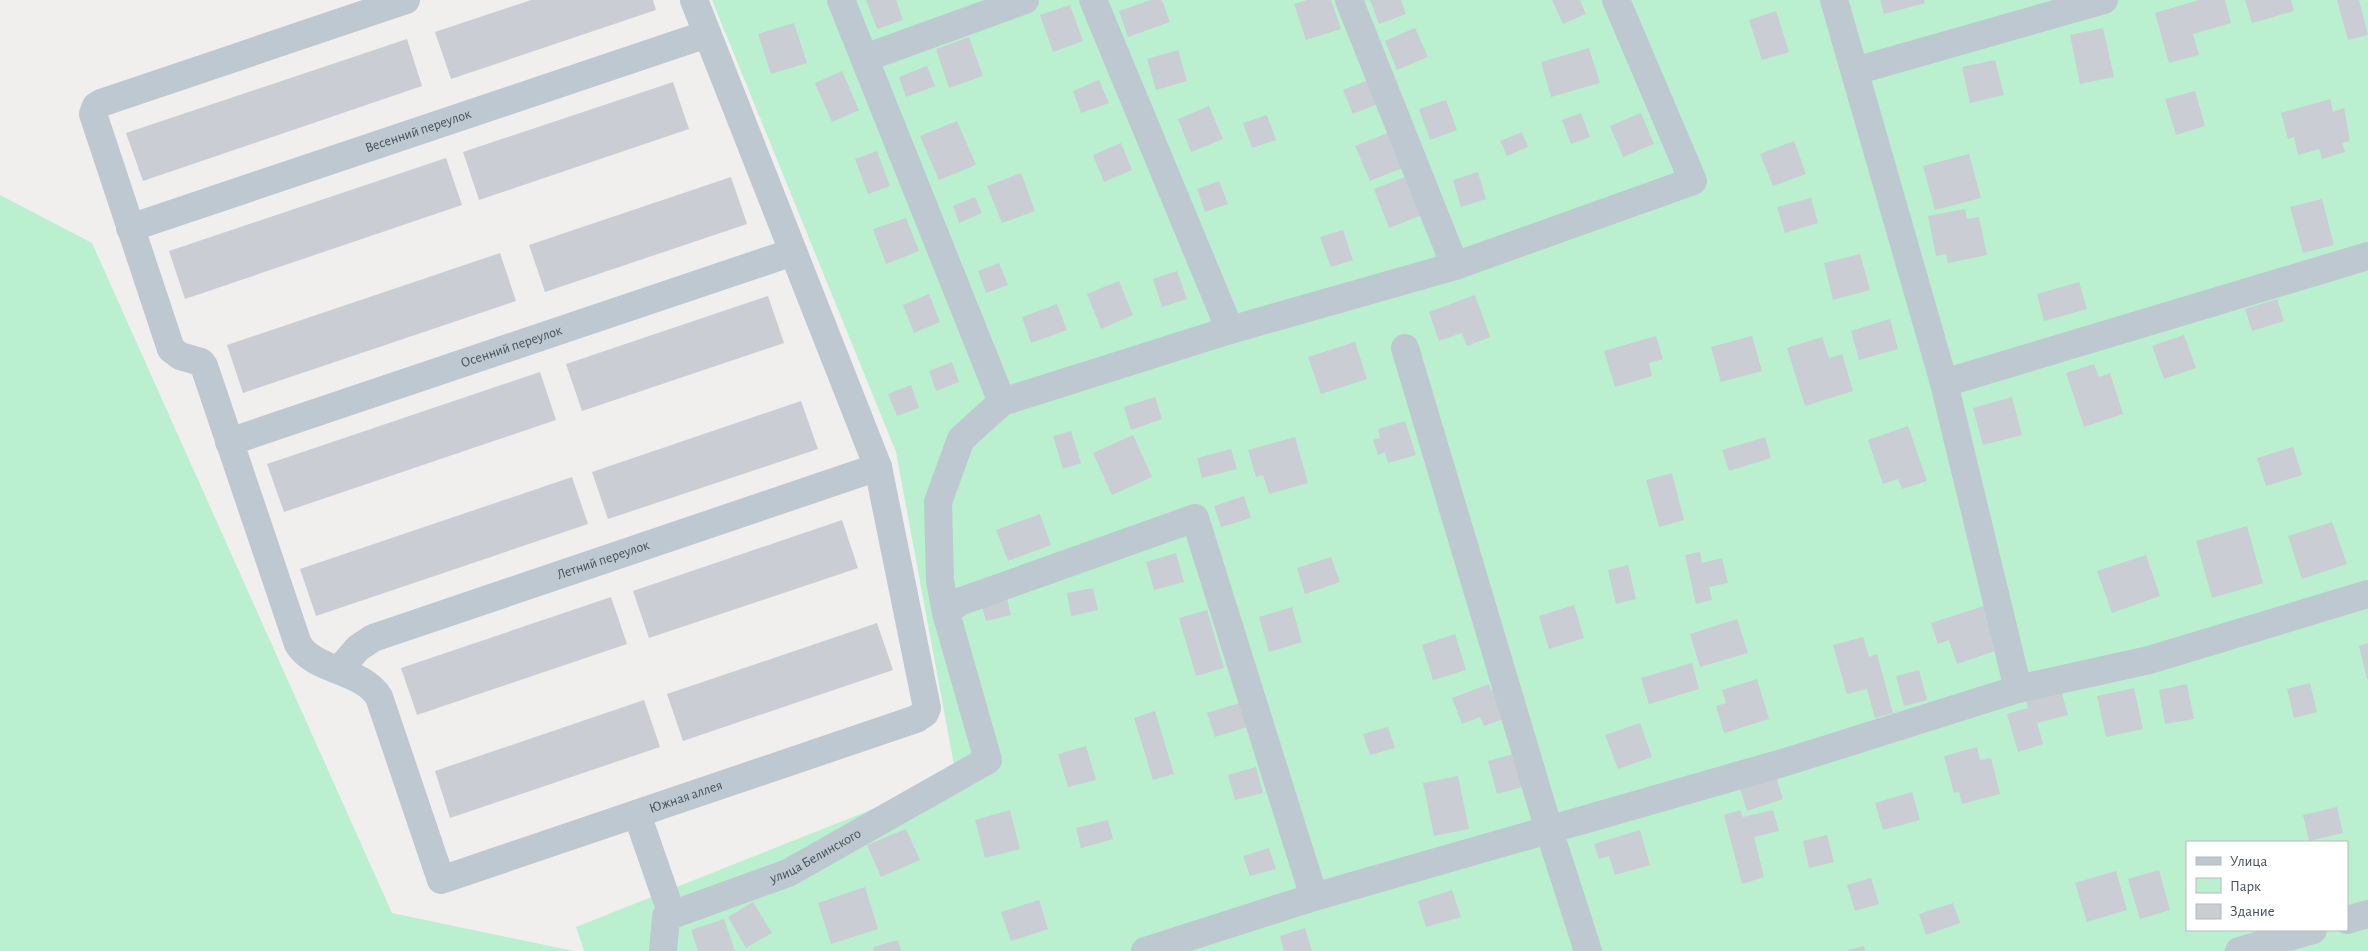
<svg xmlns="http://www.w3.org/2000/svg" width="2368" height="951" font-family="'Alegreya Sans',sans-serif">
<rect width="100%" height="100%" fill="#f1eeee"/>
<g fill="#baf0cf" fill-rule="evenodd">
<path d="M712,0H2368V951H584L576,927L956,776L896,452ZM2187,842H2347V930H2187Z"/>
<path d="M0,195L92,243L392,913L574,951H0Z"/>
</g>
<g fill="#cacdd3">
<path d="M531,0H653L656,10L451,79L435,32Z"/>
<path d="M866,0H896L903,20L877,29Z"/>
<path d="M1151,0H1162L1170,22L1128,37L1119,11Z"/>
<path d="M1307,0H1331L1341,29L1306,40L1294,4Z"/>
<path d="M1370,0H1401L1406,14L1379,24Z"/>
<path d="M1552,0H1580L1586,14L1563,24Z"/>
<path d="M1880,0H1924L1925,3L1884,14Z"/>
<path d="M2199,0H2225L2231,23L2193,34L2199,55L2169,63L2155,13Z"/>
<path d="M2245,0H2291L2294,11L2252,23Z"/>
<path d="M2337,0H2359L2368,35L2348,40Z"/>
<path d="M1070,5L1083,41L1053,52L1040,15Z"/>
<path d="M1776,11L1789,52L1762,60L1749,20Z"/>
<path d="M794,23L807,63L771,74L758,34Z"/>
<path d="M1415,28L1428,57L1397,70L1385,41Z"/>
<path d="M2103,28L2114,77L2080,84L2070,35Z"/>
<path d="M969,37L983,76L949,88L936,49Z"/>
<path d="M407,39L422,86L143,181L126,133Z"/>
<path d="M1589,48L1600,83L1551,97L1541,62Z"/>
<path d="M1178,50L1187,81L1156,90L1147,59Z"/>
<path d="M1995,60L2004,95L1970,103L1962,67Z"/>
<path d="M927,66L935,86L906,97L899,77Z"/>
<path d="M842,71L859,110L832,122L815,83Z"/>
<path d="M1099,80L1109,103L1081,113L1073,91Z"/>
<path d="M1368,80L1378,104L1353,114L1343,90Z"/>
<path d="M673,82L689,129L479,200L463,152Z"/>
<path d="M2195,91L2205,126L2176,135L2165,99Z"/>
<path d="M2330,99L2333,112L2344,108L2350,141L2342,143L2345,152L2322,159L2319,149L2298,155L2294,137L2288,139L2281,113Z"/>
<path d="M1446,100L1457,130L1430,140L1419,109Z"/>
<path d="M1209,106L1223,139L1191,152L1178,119Z"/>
<path d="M1581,113L1590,137L1571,144L1562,120Z"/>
<path d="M1641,113L1654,144L1623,157L1610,126Z"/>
<path d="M1267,115L1276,140L1252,148L1243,123Z"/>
<path d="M957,121L976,165L939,180L920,136Z"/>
<path d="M1390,132L1405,167L1370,181L1355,146Z"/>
<path d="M1522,132L1528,147L1507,156L1500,141Z"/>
<path d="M1794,141L1806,174L1773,186L1760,154Z"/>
<path d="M1121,143L1132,170L1104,182L1093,155Z"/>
<path d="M877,151L890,186L868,194L855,159Z"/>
<path d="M1969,154L1981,198L1935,210L1923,166Z"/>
<path d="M446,158L462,205L185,299L169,251Z"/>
<path d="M1478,172L1486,199L1461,207L1453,180Z"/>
<path d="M1021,173L1035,211L1002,223L987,186Z"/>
<path d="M1410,175L1425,214L1389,228L1374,189Z"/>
<path d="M731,177L747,224L545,292L529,245Z"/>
<path d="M1219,181L1228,204L1205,212L1197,189Z"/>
<path d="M975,197L982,213L959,223L953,206Z"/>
<path d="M1811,198L1818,223L1785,233L1777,207Z"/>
<path d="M2322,199L2334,245L2303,253L2290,207Z"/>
<path d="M1965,209L1967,219L1979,217L1987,255L1948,263L1946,254L1936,256L1928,216Z"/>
<path d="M906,218L919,251L886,264L873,229Z"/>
<path d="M1343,230L1353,260L1331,267L1320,237Z"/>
<path d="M500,253L516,301L243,393L227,345Z"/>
<path d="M1860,254L1870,290L1833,300L1824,263Z"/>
<path d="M999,263L1008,285L986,293L978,271Z"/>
<path d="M1177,271L1187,299L1162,307L1153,279Z"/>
<path d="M1119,281L1133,315L1101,329L1087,294Z"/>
<path d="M2079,282L2087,309L2044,321L2037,294Z"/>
<path d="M929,294L940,322L914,333L903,305Z"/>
<path d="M1475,295L1490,337L1467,346L1462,333L1439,341L1429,312Z"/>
<path d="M768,296L784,343L582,411L566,364Z"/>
<path d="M2277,299L2284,321L2252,331L2245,309Z"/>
<path d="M1057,304L1067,330L1031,343L1022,317Z"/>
<path d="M1890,319L1898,349L1859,360L1851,331Z"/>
<path d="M2184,335L2196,368L2164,379L2152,346Z"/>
<path d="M1656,336L1663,359L1649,363L1652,376L1615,387L1604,351Z"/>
<path d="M1752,336L1762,371L1721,382L1711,347Z"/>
<path d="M1822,337L1829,358L1842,354L1853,391L1805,406L1787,348Z"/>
<path d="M1355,342L1367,379L1321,394L1308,357Z"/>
<path d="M952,362L959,382L936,391L929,371Z"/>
<path d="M2094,364L2099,377L2110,373L2123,414L2084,427L2066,373Z"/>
<path d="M540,372L556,420L284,512L267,464Z"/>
<path d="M911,385L919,408L897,416L888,394Z"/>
<path d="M1155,397L1162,419L1131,430L1124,407Z"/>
<path d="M2012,397L2022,435L1983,445L1973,408Z"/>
<path d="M801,401L818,449L608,519L592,472Z"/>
<path d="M1405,421L1416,455L1388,463L1385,452L1378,455L1373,440L1380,438L1378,429Z"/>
<path d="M1908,426L1927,481L1902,489L1898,479L1883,484L1868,440Z"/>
<path d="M1071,431L1081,463L1063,469L1053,436Z"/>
<path d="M1133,435L1152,477L1112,495L1093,453Z"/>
<path d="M1295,437L1308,483L1269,494L1263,475L1256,477L1248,450Z"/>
<path d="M1765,437L1771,458L1729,471L1722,450Z"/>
<path d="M2293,447L2302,475L2266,486L2257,458Z"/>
<path d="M1231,449L1237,469L1202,478L1197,458Z"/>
<path d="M1672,473L1684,520L1659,527L1646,480Z"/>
<path d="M572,477L588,524L316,616L300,569Z"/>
<path d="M1244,496L1251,518L1221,527L1214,506Z"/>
<path d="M1040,514L1051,545L1008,561L996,530Z"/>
<path d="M842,520L858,568L649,638L633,591Z"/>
<path d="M2332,522L2347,564L2302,579L2288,536Z"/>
<path d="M2247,526L2263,583L2212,598L2196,541Z"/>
<path d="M1700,552L1702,563L1722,558L1728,583L1709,587L1712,600L1696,604L1685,555Z"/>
<path d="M1176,553L1184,582L1154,590L1146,562Z"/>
<path d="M2146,555L2160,596L2112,613L2097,571Z"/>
<path d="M1331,557L1340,582L1305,594L1297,568Z"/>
<path d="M1628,565L1636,599L1616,604L1608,570Z"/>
<path d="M1093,588L1098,610L1071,616L1067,593Z"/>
<path d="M1006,594L1011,615L986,621L980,599Z"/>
<path d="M611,597L627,644L417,715L401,668Z"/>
<path d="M1574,605L1584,638L1549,649L1539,616Z"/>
<path d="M1987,605L2001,649L1957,664L1949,640L1938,644L1931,623Z"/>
<path d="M1292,607L1302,642L1269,652L1259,617Z"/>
<path d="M1207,610L1224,668L1196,676L1179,618Z"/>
<path d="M1737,619L1748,653L1700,667L1690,634Z"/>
<path d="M877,623L893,670L683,741L667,694Z"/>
<path d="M1455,634L1466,670L1433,680L1422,645Z"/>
<path d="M1863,637L1869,657L1877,654L1893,713L1875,718L1867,689L1847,694L1833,645Z"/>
<path d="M2368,643V679H2367L2359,646Z"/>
<path d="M1692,663L1699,689L1649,704L1641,678Z"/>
<path d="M1919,670L1927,700L1904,706L1896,676Z"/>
<path d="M1757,679L1769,719L1724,733L1716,706L1726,703L1722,690Z"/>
<path d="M2310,683L2317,712L2294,718L2287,689Z"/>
<path d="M1489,684L1491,690L1498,688L1509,717L1484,726L1480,717L1462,724L1452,698Z"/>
<path d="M2187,684L2194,719L2165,724L2159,690Z"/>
<path d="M2060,687L2068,715L2037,723L2043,744L2018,752L2007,714L2028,708L2025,697Z"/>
<path d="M2134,688L2143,729L2106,737L2097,696Z"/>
<path d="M644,700L660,747L450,818L435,771Z"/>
<path d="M1239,703L1247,727L1215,737L1207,713Z"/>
<path d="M1155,711L1174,774L1153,780L1134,718Z"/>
<path d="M1640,723L1652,757L1618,769L1605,735Z"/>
<path d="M1388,727L1395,748L1370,755L1363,734Z"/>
<path d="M1086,746L1096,780L1068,787L1058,754Z"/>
<path d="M1977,747L1980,760L1991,758L2000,794L1962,804L1959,792L1954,793L1944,756Z"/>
<path d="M1517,753L1526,786L1497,794L1488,761Z"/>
<path d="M1256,767L1263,793L1235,800L1228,775Z"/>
<path d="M1774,770L1783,799L1747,811L1738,782Z"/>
<path d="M1458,776L1469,829L1434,836L1423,783Z"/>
<path d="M1912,792L1920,820L1883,830L1875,803Z"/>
<path d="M2337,807L2343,833L2309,841L2303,815Z"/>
<path d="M1010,810L1020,849L985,858L975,820Z"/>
<path d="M1740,810L1743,817L1773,810L1779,831L1754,837L1764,877L1742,884L1724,815Z"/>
<path d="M1108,820L1113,839L1081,848L1076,828Z"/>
<path d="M906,829L920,860L881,877L867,845Z"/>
<path d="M1640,830L1650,865L1615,875L1609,856L1599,859L1594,844Z"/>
<path d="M1827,835L1834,862L1809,868L1803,841Z"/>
<path d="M1269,848L1276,869L1250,876L1243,856Z"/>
<path d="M2159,870L2170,910L2140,919L2128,879Z"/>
<path d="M2116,871L2127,910L2087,922L2075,883Z"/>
<path d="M1871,878L1879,904L1855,911L1847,885Z"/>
<path d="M865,887L878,929L831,944L818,903Z"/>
<path d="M1452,890L1461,917L1426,927L1418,901Z"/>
<path d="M1039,900L1048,929L1011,941L1001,912Z"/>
<path d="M753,902L772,933L746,948L728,917Z"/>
<path d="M1953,903L1960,923L1926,935L1919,914Z"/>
<path d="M724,919L735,951H698L691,930Z"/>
<path d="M1305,928L1312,951H1284L1280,936Z"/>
<path d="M898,940L901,951H874L873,947Z"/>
<path d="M1864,946L1865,951H1848V950Z"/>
</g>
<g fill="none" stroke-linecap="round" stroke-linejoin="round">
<g stroke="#bec8d1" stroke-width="28">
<path id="s1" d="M406,0L101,103L96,106L93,114L171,349L180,356L201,362L204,366L298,644C315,672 362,669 379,697L441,880L916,719L925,713L927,708L878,467L694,0"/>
<path d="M841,0L1002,402L961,439L938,502L940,581L946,613"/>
<path d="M1093,0L1230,330"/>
<path d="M1349,0L1455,266"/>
<path d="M1834,0L1944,383L2018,689"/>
<path d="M865,58L1025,0"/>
<path d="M1855,71L2104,0"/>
<path id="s2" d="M130,228L707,34"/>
<path d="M1405,348L1549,830L1588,951"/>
<path d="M1944,383L2368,256"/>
<path d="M1002,402L1230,330L1455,266L1693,181L1616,0"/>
<path id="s3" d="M229,442L793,252"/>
<path id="s4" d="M339,670L358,648L373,638L878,467"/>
<path d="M637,814L672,915"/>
<path d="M2347,920L2368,914"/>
<path id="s5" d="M663,951L666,917L788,873L988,760L946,613L959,602L1195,518L1314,897"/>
<path d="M1145,951L1314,897L1789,761L2018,689L2149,660L2368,594"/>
<path d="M2239,951L2313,930"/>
</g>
</g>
<g text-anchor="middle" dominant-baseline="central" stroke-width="5" stroke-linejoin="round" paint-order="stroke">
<g font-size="14" fill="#45515c" stroke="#fff">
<text stroke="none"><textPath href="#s2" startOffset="304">Весенний переулок</textPath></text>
<text stroke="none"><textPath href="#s3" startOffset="298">Осенний переулок</textPath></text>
<text stroke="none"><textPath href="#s4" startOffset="290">Летний переулок</textPath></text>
<text stroke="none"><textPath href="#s1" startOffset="1466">Южная аллея</textPath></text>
<text stroke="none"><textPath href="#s5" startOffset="196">улица Белинского</textPath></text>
</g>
</g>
<rect x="2186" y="841" width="162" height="90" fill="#ffffff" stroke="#b5b9be"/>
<rect x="2196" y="857" width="25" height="8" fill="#bec8d1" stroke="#b5b9be"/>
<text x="2230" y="866" font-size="15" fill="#45515c">Улица</text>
<rect x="2196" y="878" width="25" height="15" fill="#baf0cf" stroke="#b5b9be"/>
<text x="2230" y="891" font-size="15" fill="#45515c">Парк</text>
<rect x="2196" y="904" width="25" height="15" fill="#cacdd3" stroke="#b5b9be"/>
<text x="2230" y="916" font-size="15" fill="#45515c">Здание</text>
</svg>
